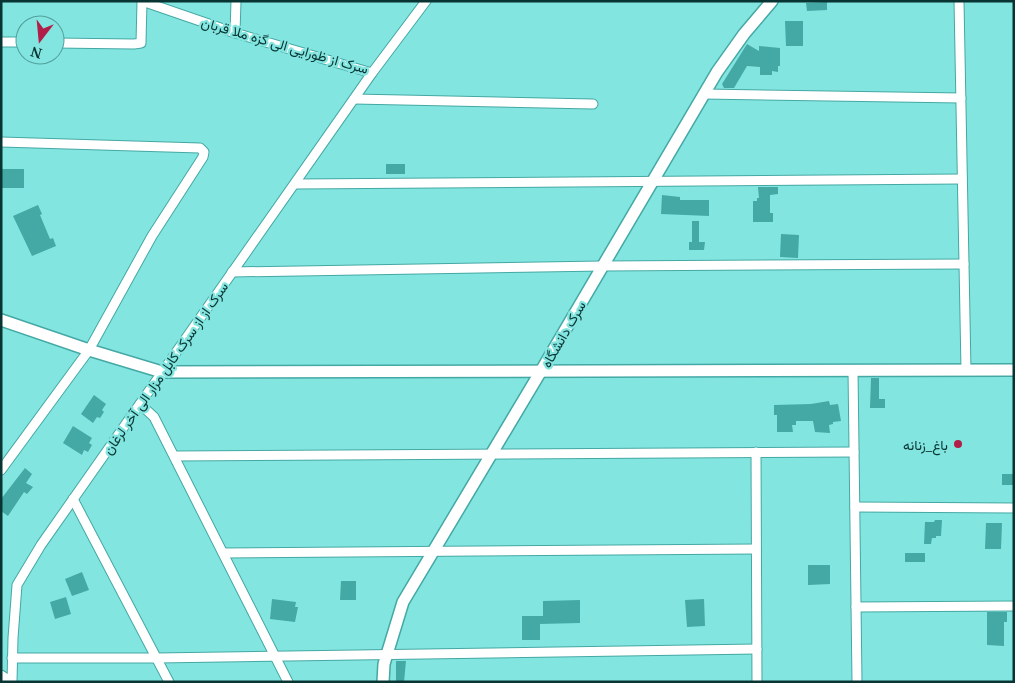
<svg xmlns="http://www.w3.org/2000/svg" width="1015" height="683" font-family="'Noto Serif',Vazirmatn,serif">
<rect width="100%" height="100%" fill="#83e5e0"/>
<g fill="#44a8a4">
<path d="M827,2V10L807,11L806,3Z"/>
<path d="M785,21H803V46H786Z"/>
<path d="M747,44L759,51V46L780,48V66H778V72L772,71V75H760V67L747,66L734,88H724L722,84Z"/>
<rect x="386" y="164" width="19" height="10"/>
<rect x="1" y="169" width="23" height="19"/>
<path d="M758,187H778V194L770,195V213H773V222H753V201H757V198H759Z"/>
<path d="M662,195L680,197V200H709V216L661,214Z"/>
<path d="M38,205L42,214L40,215L50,239L53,238L56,246L32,256L13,216Z"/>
<path d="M692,221H699V242H705L704,250H689V242H692Z"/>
<path d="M781,234L799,235L798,258L780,257Z"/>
<path d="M871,378H879V399H885V408H870Z"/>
<path d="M94,395L106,404L102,410L104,412L100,418L97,417L93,423L81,414Z"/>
<path d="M829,401L830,405L838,404L841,421L833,422V424L829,425L830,433L815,432L813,421H796V425H792L793,432H777V415H774V405L811,404Z"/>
<path d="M73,426L92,438L89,443L92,445L88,452L84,450L82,455L63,443Z"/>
<path d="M25,468L32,474L26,483L33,487L27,494L24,492L8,516L1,511V499Z"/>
<rect x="1002" y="474" width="12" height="11"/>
<path d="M935,520H942L941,536H936V538H932L931,544H924L925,522H934Z"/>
<path d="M986,523H1002L1001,549H985Z"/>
<rect x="905" y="553" width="20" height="9"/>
<path d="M808,565H830V584L808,585Z"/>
<path d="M82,572L89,590L72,596L65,579Z"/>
<path d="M341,581H356V600H340Z"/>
<path d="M66,597L71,614L55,619L50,602Z"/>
<path d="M272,599L296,602L295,607H298L295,622L270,619Z"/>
<path d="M704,599L705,626L687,627L685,600Z"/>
<path d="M580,600V623L540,624V640H522V616H543V601Z"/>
<path d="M987,612H1007V622H1004V646L987,645Z"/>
<path d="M396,661H406L404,682H396Z"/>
</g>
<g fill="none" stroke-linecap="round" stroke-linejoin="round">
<defs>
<g id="minor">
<path d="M959,1L966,370"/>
<path d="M235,33L236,1"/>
<path d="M1,42H25"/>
<path d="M55,43L134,44L141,43L142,1L235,33L372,73"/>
<path d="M704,94L961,98"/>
<path d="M354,99L593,104"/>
<path d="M1,142L200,148L204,152L203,157L152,236L89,350L1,470"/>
<path d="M295,184L962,179"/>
<path d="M232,272L603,266L964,264"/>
<path d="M853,370L857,682"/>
<path d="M140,404L154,417L288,682"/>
<path d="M756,452L757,682"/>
<path d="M175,456L854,452"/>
<path d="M73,499L169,682"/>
<path d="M855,507L1014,508"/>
<path d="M223,553L756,549"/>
<path d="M856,607L1014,606"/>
<path d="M12,658H157L757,649"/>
<path d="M1,675L12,682"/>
<path d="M12,682L13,638L17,585L41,545L372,73L426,1"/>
</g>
<g id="tertiary">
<path d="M1,320L89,350L162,372L1014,370"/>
<path d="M383,682L384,664L403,602L541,371L717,72L744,34L772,1"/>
</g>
</defs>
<use href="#minor" stroke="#44a8a4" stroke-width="11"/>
<use href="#tertiary" stroke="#44a8a4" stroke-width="14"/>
<use href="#minor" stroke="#fff" stroke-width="9"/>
<use href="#tertiary" stroke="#fff" stroke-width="11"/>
</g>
<circle fill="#b11e48" stroke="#83e5e0" stroke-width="2" cx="958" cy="444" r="5"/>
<g text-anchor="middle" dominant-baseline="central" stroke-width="4.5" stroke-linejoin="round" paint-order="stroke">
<g font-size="14" fill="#083533" stroke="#83e5e0">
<text transform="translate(285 45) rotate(16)">سرک از ظورایی الی گزه ملا قربان</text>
<text transform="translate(563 334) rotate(-60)">سرک دانشگاه</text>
<text transform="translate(165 368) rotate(-55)">سرک از از سرک کابل مزار الی آخر لرغان</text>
</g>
<g font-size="14" fill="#083533" stroke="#83e5e0" text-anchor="end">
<text x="948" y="444">باغ_زنانه</text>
</g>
</g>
<rect width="1015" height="683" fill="none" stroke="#083533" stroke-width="5"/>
<g transform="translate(40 40) rotate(196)"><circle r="24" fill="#83e5e0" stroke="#529f9b"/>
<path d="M0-4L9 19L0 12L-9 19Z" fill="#b11e48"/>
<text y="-8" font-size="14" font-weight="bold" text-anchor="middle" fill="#083533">N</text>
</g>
</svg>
